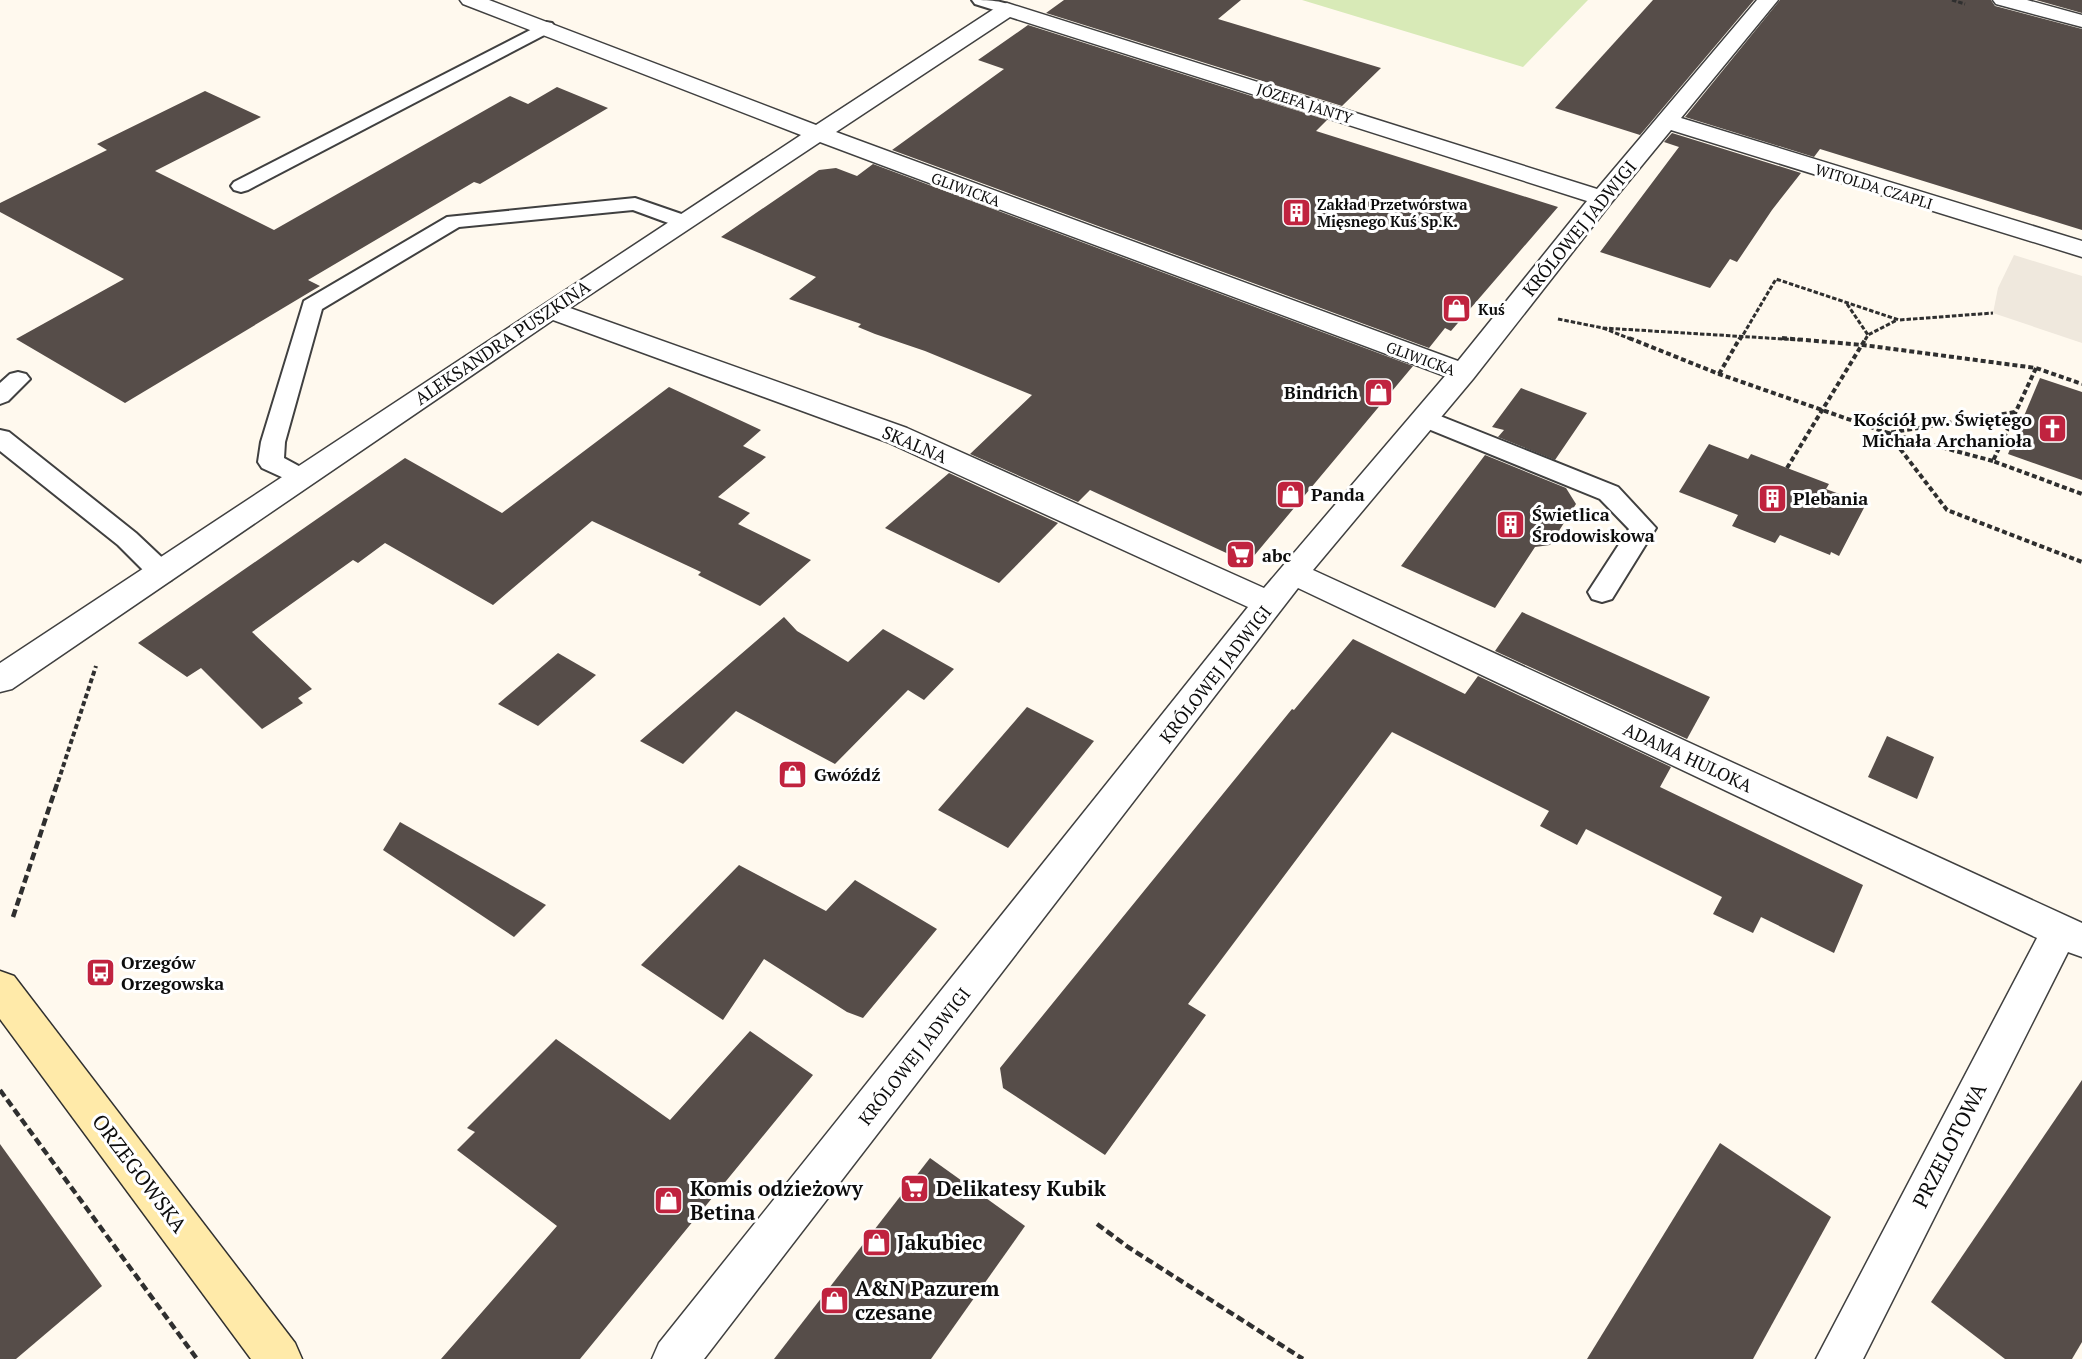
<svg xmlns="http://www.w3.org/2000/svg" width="2082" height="1359" font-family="'PT Serif',serif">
<rect width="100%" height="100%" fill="#fff9ee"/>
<path fill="#d8eab7" d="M1302,0H1588L1523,67Z"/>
<path fill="#efe8dd" d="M2014,255L2082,276V343L1993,313L1998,288Z"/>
<g fill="#564d49">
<path d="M1064,0H1241L1218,19L1381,68L1342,106L1046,13Z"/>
<path d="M1653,0H1754L1640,135L1555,108Z"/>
<path d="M1780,0H1991L1995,6L2082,29V230L1820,149L1814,157L1685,117Z"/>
<path d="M2036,0H2082V13Z"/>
<path d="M1028,25L1327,120L1316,131L1558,207L1451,331L1445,328L1429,348L892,150L1004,69L978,60Z"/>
<path d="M557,87L608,108L480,184L474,182L308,280L320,286L125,403L16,339L124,279L0,212V203L107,150L97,144L205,91L261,117L155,171L274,230L510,96L528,104Z"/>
<path d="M1672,133L1801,173L1772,210L1737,262L1730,259L1710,288L1600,252L1679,147L1664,142Z"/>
<path d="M873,164L1413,366L1248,563L1090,490L1078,502L970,454L1032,395L925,351L875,334L858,327L861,324L789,299L816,277L721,237L819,170L836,168L857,176Z"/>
<path d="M2040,378L2082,392V480L2008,454Z"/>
<path d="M669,387L761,430L743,446L766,457L718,497L750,513L738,524L811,560L760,606L698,575L701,572L592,521L493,605L385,543L358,563L353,560L252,632L312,689L298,698L303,703L262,729L201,668L187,677L138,643L405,458L502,513Z"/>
<path d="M1521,388L1587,413L1555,460L1498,437L1504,430L1492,427Z"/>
<path d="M1709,444L1748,459L1751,454L1829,484L1826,489L1866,504L1839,556L1831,552L1830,555L1780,535L1775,543L1732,526L1738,515L1679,492Z"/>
<path d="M1485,455L1566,488L1576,504L1550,545L1535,547L1495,608L1401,566Z"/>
<path d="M949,473L1058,523L999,583L885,528Z"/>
<path d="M1522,612L1710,697L1687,739L1495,651Z"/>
<path d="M784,617L797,631L848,662L883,629L954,669L924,700L908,690L835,764L736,711L683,764L640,741Z"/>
<path d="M1353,639L1465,694L1478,676L1671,767L1660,787L1863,885L1834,953L1761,917L1753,933L1713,914L1722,897L1586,829L1577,845L1540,826L1549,811L1392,732L1188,1004L1206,1015L1105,1155L1003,1088L1000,1068L1292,709L1294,710Z"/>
<path d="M558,653L596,675L538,726L498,704Z"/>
<path d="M1027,707L1094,741L1008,848L938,810Z"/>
<path d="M1887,736L1934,757L1917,799L1868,777Z"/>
<path d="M400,822L546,905L514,937L383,850Z"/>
<path d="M739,865L826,911L855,880L937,929L863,1018L847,1012L764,959L723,1020L641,965Z"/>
<path d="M750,1031L813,1075L580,1359H441L557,1226L457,1150L475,1132L467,1128L556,1039L670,1120Z"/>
<path d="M2082,1080V1342L2072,1359H2005L1931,1302Z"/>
<path d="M1720,1143L1831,1217L1753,1359H1587Z"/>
<path d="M0,1144L102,1286L16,1359H0Z"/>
<path d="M930,1158L1025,1226L931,1359H774Z"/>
</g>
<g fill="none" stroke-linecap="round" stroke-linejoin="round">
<defs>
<g id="lane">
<path d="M972,0C986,0 1006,0 1016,9L1013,13L1007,14L975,4Z"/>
<path d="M546,22L552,23L555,27L552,31L248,190L241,192L234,190L231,186L234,182Z"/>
<path d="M635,198L690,217L693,222L690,227L682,228L633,210L459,227L322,309L285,442L284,458L308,471L312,477L308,483L299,485L262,468L258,462L261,442L304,301L447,217Z"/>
<path d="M18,372L26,374L30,379L8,401L0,404V383L10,374Z"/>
<path d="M1425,410L1618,487L1656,528L1612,599L1602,602L1592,599L1588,592L1629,529L1600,499L1416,424L1413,418L1416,412Z"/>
<path d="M0,430L9,432L136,533L171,566L175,573L171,580L162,583L153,580L118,545L0,451Z"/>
</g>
<g id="street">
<path d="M460,0H489L816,125L1000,5L1007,3L1597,189L1757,0H1778L1681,118L2082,241V257L1671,130L1611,203L1473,379L1313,570L2082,923V957L2068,952L1863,1359H1816L2037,938L1298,588L704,1359H652L659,1343L1248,607L887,442L553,320L12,689L0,692V663L801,135L463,4ZM1010,17L1587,201L1458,361L836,132ZM820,142L1445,376L1264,588L907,428L570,308Z"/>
<path d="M1993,0H2027L2082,15V27L1996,4Z"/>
</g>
<path id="secondary" d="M0,971L14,976L295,1343L302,1359H251L0,1019Z"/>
</defs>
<use href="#lane" stroke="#404040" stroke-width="4"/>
<use href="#street" stroke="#404040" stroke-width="3"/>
<use href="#secondary" stroke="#2f2f2f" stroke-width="3"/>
<g stroke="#2f2f2f" stroke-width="3" stroke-dasharray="4.5 2" stroke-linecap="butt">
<path d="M1952,0L1965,4"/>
<path d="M1847,304L1868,335"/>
<path d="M1558,319L1603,328L1800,340"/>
<path d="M1603,328L1633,340"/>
<path d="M1740,340L1776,279L1899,320L1993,313"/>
<path d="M1865,340L1868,335L1897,320"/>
</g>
<g stroke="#2f2f2f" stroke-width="4" stroke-dasharray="5 3" stroke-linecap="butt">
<path d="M1629,338L1719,374L1888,433L1947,510L2082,562"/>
<path d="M1782,338L1863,345L2036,368L2082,384"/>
<path d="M2036,368L1993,461L2082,494"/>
<path d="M1719,374L1740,338"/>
<path d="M1993,461L1888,433L2015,412"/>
<path d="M1787,468L1866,338"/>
<path d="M58,782L96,666"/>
</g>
<g stroke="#2f2f2f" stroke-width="4.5" stroke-dasharray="8 4" stroke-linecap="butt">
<path d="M13,917L58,781"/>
<path d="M0,1090L197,1359"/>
<path d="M1097,1224L1128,1247L1303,1359"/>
</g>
<use href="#lane" fill="#fff" fill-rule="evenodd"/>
<use href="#street" fill="#fff" fill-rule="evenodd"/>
<use href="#secondary" fill="#ffeaa9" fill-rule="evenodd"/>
</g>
<defs>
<symbol id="building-square" viewBox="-11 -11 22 22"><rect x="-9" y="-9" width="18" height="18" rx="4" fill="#c0233f" stroke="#fff"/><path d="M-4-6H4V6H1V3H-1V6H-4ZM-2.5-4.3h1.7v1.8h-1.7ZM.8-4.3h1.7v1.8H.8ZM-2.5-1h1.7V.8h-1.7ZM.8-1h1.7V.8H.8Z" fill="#fff"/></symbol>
<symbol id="shop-square" viewBox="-11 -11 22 22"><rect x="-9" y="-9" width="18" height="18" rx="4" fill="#c0233f" stroke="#fff"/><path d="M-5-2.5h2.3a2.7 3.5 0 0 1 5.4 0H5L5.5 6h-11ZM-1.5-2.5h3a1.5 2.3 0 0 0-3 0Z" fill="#fff"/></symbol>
<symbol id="church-square" viewBox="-11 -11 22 22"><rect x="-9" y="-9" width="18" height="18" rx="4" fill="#c0233f" stroke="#fff"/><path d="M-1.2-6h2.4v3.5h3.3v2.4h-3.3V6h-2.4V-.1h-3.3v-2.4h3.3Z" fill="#fff"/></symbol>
<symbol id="supermarket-square" viewBox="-11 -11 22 22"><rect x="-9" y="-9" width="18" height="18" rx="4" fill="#c0233f" stroke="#fff"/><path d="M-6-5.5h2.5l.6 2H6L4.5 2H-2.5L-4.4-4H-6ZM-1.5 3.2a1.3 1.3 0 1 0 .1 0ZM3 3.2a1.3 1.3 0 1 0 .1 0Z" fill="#fff"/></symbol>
<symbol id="bus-square" viewBox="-11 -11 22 22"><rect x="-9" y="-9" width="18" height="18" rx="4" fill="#c0233f" stroke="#fff"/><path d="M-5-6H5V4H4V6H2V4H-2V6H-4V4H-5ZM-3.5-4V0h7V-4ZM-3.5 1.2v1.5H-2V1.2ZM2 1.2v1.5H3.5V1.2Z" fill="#fff"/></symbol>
</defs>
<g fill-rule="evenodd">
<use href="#building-square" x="1280" y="196" width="33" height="33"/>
<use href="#shop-square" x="1440" y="292" width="33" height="33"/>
<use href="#shop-square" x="1362" y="376" width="33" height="33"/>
<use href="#church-square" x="2036" y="412" width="33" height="33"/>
<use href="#shop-square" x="1274" y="478" width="33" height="33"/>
<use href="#building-square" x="1756" y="482" width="33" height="33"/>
<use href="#building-square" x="1494" y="508" width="33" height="33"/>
<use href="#supermarket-square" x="1224" y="538" width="33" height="33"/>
<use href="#shop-square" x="776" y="758" width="33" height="33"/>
<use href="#bus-square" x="84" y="956" width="33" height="33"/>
<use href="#supermarket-square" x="898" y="1172" width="33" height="33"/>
<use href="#shop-square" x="652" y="1184" width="33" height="33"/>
<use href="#shop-square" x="860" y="1226" width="33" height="33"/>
<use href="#shop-square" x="818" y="1284" width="33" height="33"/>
</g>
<g text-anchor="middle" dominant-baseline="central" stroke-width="6" stroke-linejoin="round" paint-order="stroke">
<g font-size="15" fill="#0d0d0d" stroke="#fff">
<text transform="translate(1305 103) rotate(18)">JÓZEFA JANTY</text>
<text transform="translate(1874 186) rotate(17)">WITOLDA CZAPLI</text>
<text transform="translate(966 189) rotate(20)">GLIWICKA</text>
<text transform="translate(1421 358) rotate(20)">GLIWICKA</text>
</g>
<g font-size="15" font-weight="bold" fill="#0d0d0d" stroke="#fff" text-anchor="start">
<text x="1317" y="204">Zakład Przetwórstwa<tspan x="1317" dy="17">Mięsnego Kuś Sp.K.</tspan></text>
<text x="1478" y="309">Kuś</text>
</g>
<g font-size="18" fill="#0d0d0d" stroke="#fff">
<text transform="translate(1579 228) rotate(-51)">KRÓLOWEJ JADWIGI</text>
<text transform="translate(502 342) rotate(-34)">ALEKSANDRA PUSZKINA</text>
<text transform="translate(915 444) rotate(23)">SKALNA</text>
<text transform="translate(1215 674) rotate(-52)">KRÓLOWEJ JADWIGI</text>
<text transform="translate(1688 757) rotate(25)">ADAMA HULOKA</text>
<text transform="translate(914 1056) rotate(-52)">KRÓLOWEJ JADWIGI</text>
</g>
<g font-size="18" font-weight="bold" fill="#0d0d0d" stroke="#fff" text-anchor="start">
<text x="1358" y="392" text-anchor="end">Bindrich</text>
<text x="2032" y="419" text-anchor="end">Kościół pw. Świętego<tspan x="2032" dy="21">Michała Archanioła</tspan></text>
<text x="1311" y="494">Panda</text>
<text x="1793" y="498">Plebania</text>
<text x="1532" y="514">Świetlica<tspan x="1532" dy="21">Środowiskowa</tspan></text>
<text x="1262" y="555">abc</text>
<text x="814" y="774">Gwóźdź</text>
<text x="121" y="962">Orzegów<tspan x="121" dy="21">Orzegowska</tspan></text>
</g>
<g font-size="21" fill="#0d0d0d" stroke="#fff">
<text transform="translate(1949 1145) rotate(-63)">PRZELOTOWA</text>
<text transform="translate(140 1173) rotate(53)">ORZEGOWSKA</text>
</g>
<g font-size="21" font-weight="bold" fill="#0d0d0d" stroke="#fff" text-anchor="start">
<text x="690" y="1188">Komis odzieżowy<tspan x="690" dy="24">Betina</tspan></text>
<text x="936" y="1188">Delikatesy Kubik</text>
<text x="897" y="1242">Jakubiec</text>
<text x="855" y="1288">A&amp;N Pazurem<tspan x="855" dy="24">czesane</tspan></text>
</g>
</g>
</svg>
